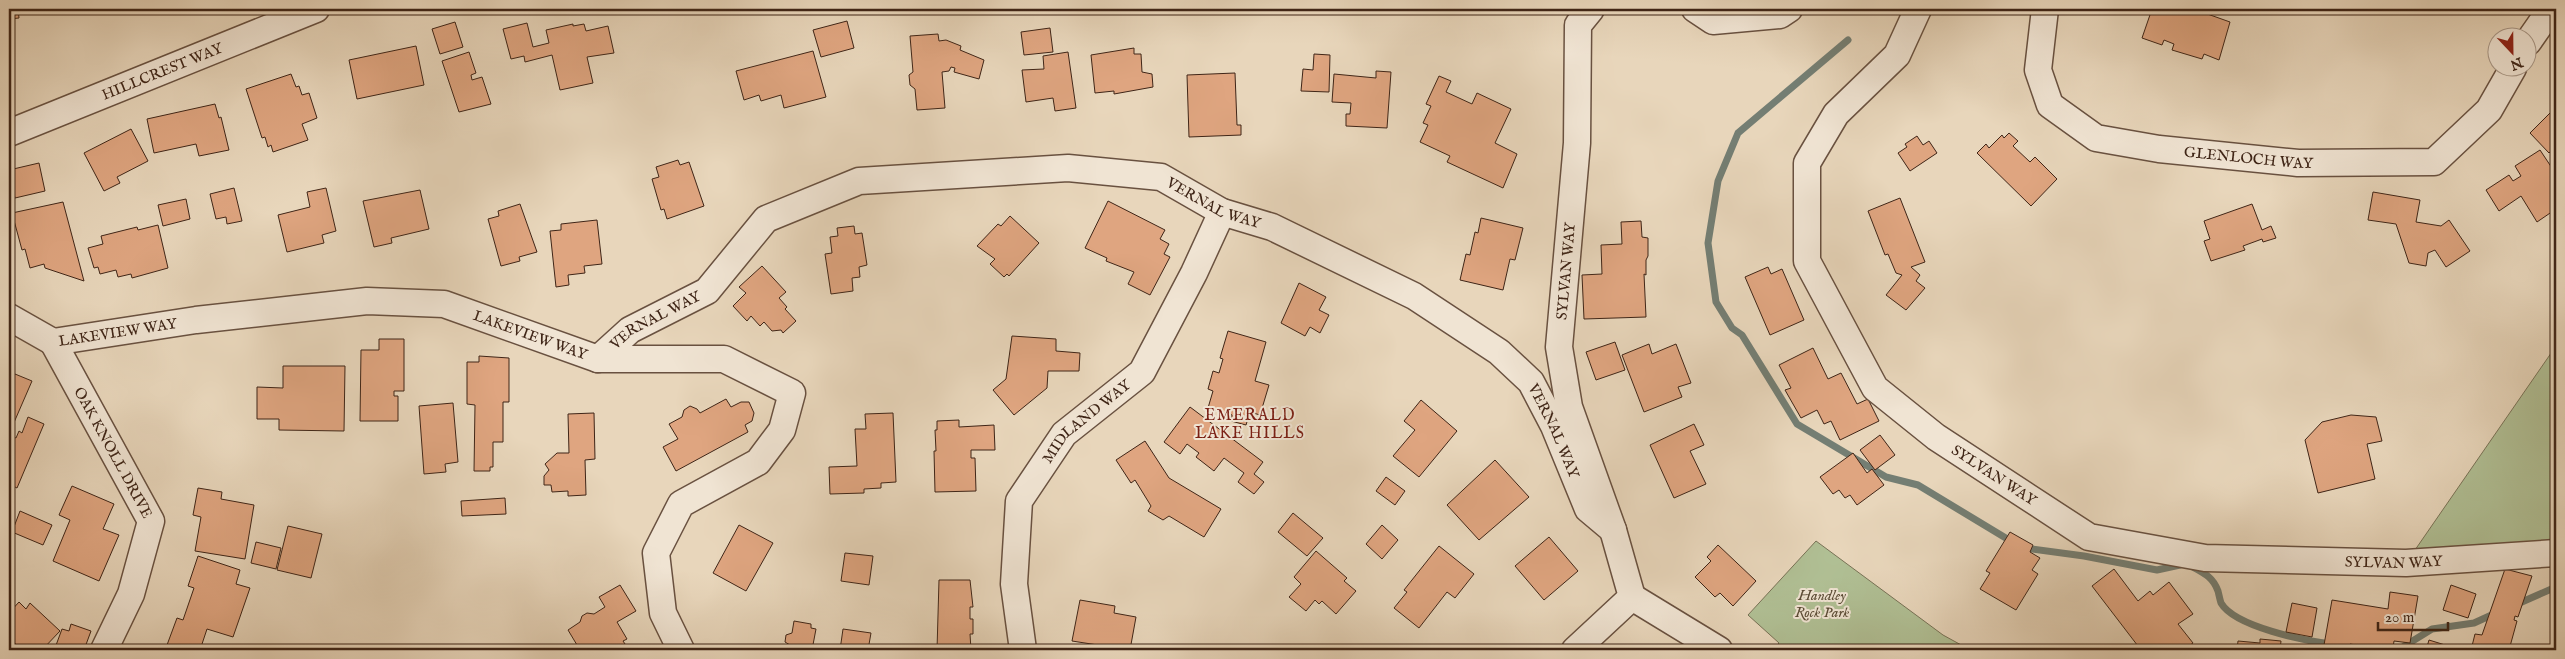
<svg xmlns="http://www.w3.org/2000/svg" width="2565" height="659" font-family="'IM FELL English',serif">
<rect width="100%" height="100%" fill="#e8d6bb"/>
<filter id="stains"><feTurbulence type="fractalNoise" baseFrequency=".004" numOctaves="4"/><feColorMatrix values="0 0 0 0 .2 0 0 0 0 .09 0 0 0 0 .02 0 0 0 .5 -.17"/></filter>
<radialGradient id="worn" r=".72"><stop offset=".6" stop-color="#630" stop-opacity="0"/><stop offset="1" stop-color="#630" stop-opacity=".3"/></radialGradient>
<g fill="#b0bf94" stroke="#787256">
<path d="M2556,346V553L2406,563Z"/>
<path d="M1816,541L1943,635L1963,646L1961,650H1773L1779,643L1748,615Z"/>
</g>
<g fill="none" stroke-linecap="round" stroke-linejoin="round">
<g stroke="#747e73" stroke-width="7">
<path d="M1848,40L1738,133L1718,181L1708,243L1716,302L1732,328L1742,335L1797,424L1886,477L1918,485L2014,543"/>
<path d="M2024,548L2084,556L2157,570L2180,565"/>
<path d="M2191,566C2204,573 2213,577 2218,591C2219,595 2220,600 2221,603C2235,627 2306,641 2332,644"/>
<path d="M2515,605L2556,587"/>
<path d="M2343,645L2392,650"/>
<path d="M2398,650L2432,629L2474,623L2496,613"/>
</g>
</g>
<g fill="#dfa580" stroke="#3f2517">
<path d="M9,9H18L19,18L9,19Z"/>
<path d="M77,9H96V11L78,14Z"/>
<path d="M2152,9H2200L2199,11L2230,22L2219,60L2204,54L2202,59L2172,50L2174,44L2164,40L2162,45L2142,38Z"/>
<path d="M847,21L854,48L821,57L813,30Z"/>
<path d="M455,22L463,47L440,54L432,29Z"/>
<path d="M527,23L533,47L549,43L546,30L573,24V26L584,24L586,31L608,26L614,53L587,57L593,83L560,90L552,55L525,62L524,56L511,59L503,29Z"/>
<path d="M1050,28L1053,52L1024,55L1021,32Z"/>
<path d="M938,34L939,41L946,40L961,46L960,50L984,60L979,79L954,72L955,68L951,67L949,71L942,72L945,108L917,110L915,89L910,85L909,75L913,72L910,36Z"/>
<path d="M416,46L424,85L357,99L349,60Z"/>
<path d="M1134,48V54H1141L1142,72L1152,74L1153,87L1114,94V91L1095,93L1091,55Z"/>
<path d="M813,51L826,97L784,108L781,95L761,101L759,95L744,100L736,71Z"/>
<path d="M469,52L476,73L471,75L472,80L482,77L491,104L459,112L442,61Z"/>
<path d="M1068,52L1076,108L1055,111L1053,98L1026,102L1022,70L1044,69L1043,56Z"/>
<path d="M1314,54L1330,55L1329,92L1301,91L1303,69L1313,70Z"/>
<path d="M1376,71L1391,72L1387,128L1346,126V114H1350L1351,103L1332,102L1334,74L1376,78Z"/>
<path d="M1235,73L1237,125H1241V135L1189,137L1187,75Z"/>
<path d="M291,74L296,87L299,86L302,95L309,93L317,118L302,124L308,140L273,152L271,145L268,147L265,137L262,138L246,89Z"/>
<path d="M1439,76L1451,81L1446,92L1472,104L1477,93L1511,109L1495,143L1517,154L1503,188L1447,162L1450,156L1420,142L1428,125L1423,123L1431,106L1426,104Z"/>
<path d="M215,104L219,118L221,117L229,150L199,156L196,144L154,153L147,119Z"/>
<path d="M2550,113L2556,120V146L2549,153L2530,133Z"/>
<path d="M131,129L148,161L117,177L120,183L104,191L84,153Z"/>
<path d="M2009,133L2018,141L2013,146L2030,162L2035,157L2057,179L2031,206L1977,153L1986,144L1989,148L2002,135L2004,138Z"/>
<path d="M1917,136L1923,145L1929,141L1937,153L1910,171L1898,153L1907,147L1905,144Z"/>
<path d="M2540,150L2556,174V190L2554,191L2556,209L2537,222L2521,196L2499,211L2486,190L2509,175L2513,181L2521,176L2515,166Z"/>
<path d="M678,160L680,165L689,162L704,206L667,219L664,209L661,210L652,179L659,177L656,167Z"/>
<path d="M39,163L45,191L15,198L9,170Z"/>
<path d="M234,188L242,221L227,224L226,217L216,219L210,194Z"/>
<path d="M326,188L336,231L322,235L324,243L287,252L278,215L310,207L307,192Z"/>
<path d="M420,190L429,229L391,238L392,243L374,247L363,201Z"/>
<path d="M2373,192L2420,200L2416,222L2441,226L2449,220L2470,251L2446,267L2435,250L2428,253L2426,266L2409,263L2396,224L2368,220Z"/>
<path d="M1900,198L1925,262L1911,267L1920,275L1916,281L1925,288L1906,310L1886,295L1902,275L1896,273L1888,254L1885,255L1868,211Z"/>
<path d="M186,199L190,219L163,226L158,205Z"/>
<path d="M1108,201L1165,230L1160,239L1169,244L1164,254L1170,257L1150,295L1128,284L1134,272L1106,261L1107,258L1085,248Z"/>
<path d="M63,202L84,281L45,268L44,264L30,268L25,249L22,250L12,213Z"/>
<path d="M520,204L537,252L519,257L520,261L501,266L488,219L499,216L498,211Z"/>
<path d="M2252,204L2262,230L2271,226L2276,238L2263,242L2262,239L2243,246L2245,250L2211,261L2204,241L2210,239L2204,221Z"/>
<path d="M1010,216L1039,243L1009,276L1007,274L1004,277L990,264L995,259L977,246L998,224L1001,226Z"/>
<path d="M1481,218L1523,228L1515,260L1510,259L1503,290L1460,280L1466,254L1470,255L1475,232L1478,233Z"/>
<path d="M597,220L602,264L584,266L585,273L568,275L569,285L556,287L550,231L561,230V224Z"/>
<path d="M1641,221L1642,237L1648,238V256L1646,260V275L1644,274L1646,317L1584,319L1582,275L1602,274L1601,245L1622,244L1621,222Z"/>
<path d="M158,225L168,268L132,278L131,274L118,277L116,270L100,274L98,267L94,268L88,248L103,244L101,236L137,227L138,230Z"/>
<path d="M854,226L855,234L862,233L867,265L859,267L860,277L852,278L853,291L831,294L825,254L832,253L830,237L838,236L837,228Z"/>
<path d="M762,266L786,292L779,298L787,307L785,309L796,321L783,333L781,330L772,331L764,322L760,326L751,316L747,321L733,306L746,293L739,287Z"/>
<path d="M1768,267L1771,274L1782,269L1804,320L1770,335L1745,277Z"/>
<path d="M1299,283L1326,297L1319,310L1329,315L1320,333L1310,327L1305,336L1281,323Z"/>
<path d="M1228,331L1266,342L1255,381L1269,385L1260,415L1250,412L1246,425L1231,421L1232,415L1208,408L1213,391L1208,389L1213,371L1219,373L1223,359L1220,358Z"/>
<path d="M1012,336L1056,339V351L1080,353L1079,371H1048L1047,388L1014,415L993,390L1006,379Z"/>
<path d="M379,339H404V391H394V396H398V421H360L361,350H379Z"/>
<path d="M1615,342L1625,370L1596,380L1586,352Z"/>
<path d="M1649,344L1652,354L1676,344L1691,383L1678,387L1682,397L1644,412L1622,355Z"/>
<path d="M1813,348L1828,379L1841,373L1857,404L1868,399L1879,421L1840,440L1831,421L1824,424L1817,410L1801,418L1785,390L1791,388L1779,365Z"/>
<path d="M479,356L509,358V402H503V442H493V467H490V471H474L475,405L467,404V362H479Z"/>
<path d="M283,366H345L344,431L279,430V419H257V387L283,388Z"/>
<path d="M15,374L32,381L9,434V389Z"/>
<path d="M726,399L731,407L741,402H749L754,413L752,421L745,425L748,432L676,471L663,447L678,439L669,424L682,417L684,410L690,406L697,409L700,413Z"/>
<path d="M1421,400L1457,431L1419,477L1393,456L1415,430L1404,421Z"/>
<path d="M453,403L458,462L445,464L446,472L424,474L419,406Z"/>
<path d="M1190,407L1263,462L1254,474L1264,482L1254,494L1238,482L1244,473L1224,458L1214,471L1196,457L1199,453L1187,444L1180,454L1164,442Z"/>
<path d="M594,413L595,459L585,460L586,495L568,496V491L552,492L551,485H544V476L549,470L545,464L557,453H569L568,414Z"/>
<path d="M893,413L896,482L881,483V488L864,489V493L830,494L829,467L857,466L855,429H866L865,414Z"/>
<path d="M2351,415L2376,417L2382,441L2367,444L2375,479L2318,493L2305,440L2322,422Z"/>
<path d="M28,417L44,424L17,488L9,484V435L16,438L19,431L22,433Z"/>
<path d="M959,420V427L994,425L995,450H971V458H975L976,491L935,492L934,451H936L935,430H937V421Z"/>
<path d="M1694,424L1704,445L1690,451L1706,484L1674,498L1650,445Z"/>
<path d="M1880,435L1895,455L1875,470L1860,450Z"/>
<path d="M1145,441L1169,478L1221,509L1204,537L1169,516L1163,520L1148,511L1151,506L1135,480L1131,483L1116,460Z"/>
<path d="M1853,453L1867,473L1872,469L1884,485L1857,505L1850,495L1845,498L1839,490L1833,494L1820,477Z"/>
<path d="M1495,460L1529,497L1479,540L1447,505Z"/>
<path d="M1386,477L1405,491L1395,505L1376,491Z"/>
<path d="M72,486L114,504L103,529L119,535L99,581L53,561L70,520L59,515Z"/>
<path d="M198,488L222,492L221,499L254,505L245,559L195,551L201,517L193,515Z"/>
<path d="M505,498L506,514L462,516L461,501Z"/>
<path d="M20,511L52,525L43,545L12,532Z"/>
<path d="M1293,513L1323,538L1307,556L1278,532Z"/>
<path d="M739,525L773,543L746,591L713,573Z"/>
<path d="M1382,525L1398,540L1382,559L1366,544Z"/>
<path d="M288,526L322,534L311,578L277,570Z"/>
<path d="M2010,532L2033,545L2030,552L2040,558L2032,570L2038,574L2016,610L1980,589L1990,573L1986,571Z"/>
<path d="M1549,537L1578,571L1544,600L1515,566Z"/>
<path d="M256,542L281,548L276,569L251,563Z"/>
<path d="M1718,545L1756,581L1733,606L1720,593L1715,597L1695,577L1711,561L1707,557Z"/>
<path d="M1439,546L1474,574L1455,598L1447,592L1419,628L1394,608L1407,592L1404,590Z"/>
<path d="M1316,551L1347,578L1344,581L1356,591L1336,614L1322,601L1319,604L1315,600L1306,611L1289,597L1301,584L1294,577Z"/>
<path d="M845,553L873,556L869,585L841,581Z"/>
<path d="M198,556L240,570L236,584L250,588L233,637L207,629L200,650H183L167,645L177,618L183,620L194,588L188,586Z"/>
<path d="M2114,569L2138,601L2150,591L2153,595L2169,582L2193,614L2178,624L2193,643L2183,650H2141L2092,586Z"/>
<path d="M2505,569L2532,576L2518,617L2515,616L2514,620L2517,621L2509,650H2471L2475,634L2482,635Z"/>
<path d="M939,580H970L973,607H970V619H973V634H970L971,650H937Z"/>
<path d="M620,585L636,611L617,622L627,639L623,641L629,650H580L568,630L580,622L582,616L587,613L594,614L605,607L599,597Z"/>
<path d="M2451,585L2476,594L2468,618L2443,610Z"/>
<path d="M2390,592L2418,596L2410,643L2394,641L2393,648L2381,646L2380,650H2355L2356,645L2350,644V649L2324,645L2332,600L2388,609Z"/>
<path d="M1080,600L1115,606L1114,613L1136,617L1130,650L1072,641Z"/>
<path d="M19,602L26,609L30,603L60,631L42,650H22L9,638V613Z"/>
<path d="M2292,603L2317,608L2312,637L2286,632Z"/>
<path d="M794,621L811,624V628L816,629L812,650H789L790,645L785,642L786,635L792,633Z"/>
<path d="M71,624L91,631L84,650L55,648L62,629L69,631Z"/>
<path d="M843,629L871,633L868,650H840Z"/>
<path d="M2260,639L2281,641L2280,650H2237L2238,641L2260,643Z"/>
<path d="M2429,640L2458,649L2457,650H2426Z"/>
</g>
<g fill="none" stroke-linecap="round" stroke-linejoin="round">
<defs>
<g id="minor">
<path d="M1695,9L1713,21L1780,15L1789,9"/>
<path id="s1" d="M1918,9L1897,55L1836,114L1807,163V261L1875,388L1936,437L2089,537L2205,558L2406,563L2556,553"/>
<path id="s2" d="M2045,9L2038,70L2050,105L2096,138L2159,149L2298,163L2434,162L2489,110L2513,68"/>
<path d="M2528,42L2551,9"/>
<path id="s3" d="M9,133L316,9"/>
<path id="s4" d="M9,317L53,342L196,320L367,301L444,304L598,359H724L792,393L782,430L758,462L681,504L656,553L663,613L681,650"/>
<path id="s5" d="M53,342L151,521L131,594L104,650"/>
<path id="s6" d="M598,359L630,330L707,291L766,219L859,181L1068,168L1161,177L1222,212L1272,227L1414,296L1499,352L1531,382L1554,426L1588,509L1613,530"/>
<path d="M1632,597L1719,650"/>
<path id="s7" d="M1023,650L1014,584L1019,501L1064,434L1142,372L1194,273L1222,212"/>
<path id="s8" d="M1575,650L1632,597L1613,530L1569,407L1559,347L1577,143L1578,25L1591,9"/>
</g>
</defs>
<use href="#minor" stroke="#695140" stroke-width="29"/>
<use href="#minor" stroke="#f0e4d3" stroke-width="26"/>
</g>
<g text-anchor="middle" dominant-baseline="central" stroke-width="4" stroke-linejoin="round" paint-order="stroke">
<g font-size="15" fill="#3f2517" stroke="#f0e4d3">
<text stroke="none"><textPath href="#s3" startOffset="165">HILLCREST WAY</textPath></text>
<text stroke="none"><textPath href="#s2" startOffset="309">GLENLOCH WAY</textPath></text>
<text stroke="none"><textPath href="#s6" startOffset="685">VERNAL WAY</textPath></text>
<text stroke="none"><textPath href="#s8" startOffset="415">SYLVAN WAY</textPath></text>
<text stroke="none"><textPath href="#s6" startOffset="70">VERNAL WAY</textPath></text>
<text stroke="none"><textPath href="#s4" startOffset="116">LAKEVIEW WAY</textPath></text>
<text stroke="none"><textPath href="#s4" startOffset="536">LAKEVIEW WAY</textPath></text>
<text stroke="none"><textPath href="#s7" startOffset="255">MIDLAND WAY</textPath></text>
<text stroke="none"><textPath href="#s6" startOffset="1106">VERNAL WAY</textPath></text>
<text stroke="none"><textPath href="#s5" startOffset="126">OAK KNOLL DRIVE</textPath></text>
<text stroke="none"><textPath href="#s1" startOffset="582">SYLVAN WAY</textPath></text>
<text stroke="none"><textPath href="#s1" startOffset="1002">SYLVAN WAY</textPath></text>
</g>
<g font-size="15" font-style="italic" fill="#5b4c36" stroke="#f0e4d3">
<text x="1822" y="595">Handley<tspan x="1822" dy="17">Rock Park</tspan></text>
</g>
<g font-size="16" letter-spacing="1" fill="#7a1f14" stroke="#f0e4d3">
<text x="1250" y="416">EMERALD<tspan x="1250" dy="18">LAKE HILLS</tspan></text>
</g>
</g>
<rect width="2565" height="659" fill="none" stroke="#e8d6bb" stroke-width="30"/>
<rect x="10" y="10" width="2545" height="639" fill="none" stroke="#3f2517" stroke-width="2.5"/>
<rect x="15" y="15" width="2535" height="629" fill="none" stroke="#3f2517"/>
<g transform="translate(2512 52) rotate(158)"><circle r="24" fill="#f0e4d3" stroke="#a99888"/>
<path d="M0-4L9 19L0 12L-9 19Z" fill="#8f2418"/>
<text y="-8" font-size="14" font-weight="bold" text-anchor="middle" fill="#3f2517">N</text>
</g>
<path d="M2378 622v8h70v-8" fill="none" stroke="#3f2517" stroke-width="2.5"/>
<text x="2385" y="622" font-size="15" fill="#3f2517" stroke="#f0e4d3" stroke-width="4" paint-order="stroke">20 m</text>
<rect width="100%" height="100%" filter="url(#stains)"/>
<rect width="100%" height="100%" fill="url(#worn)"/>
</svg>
